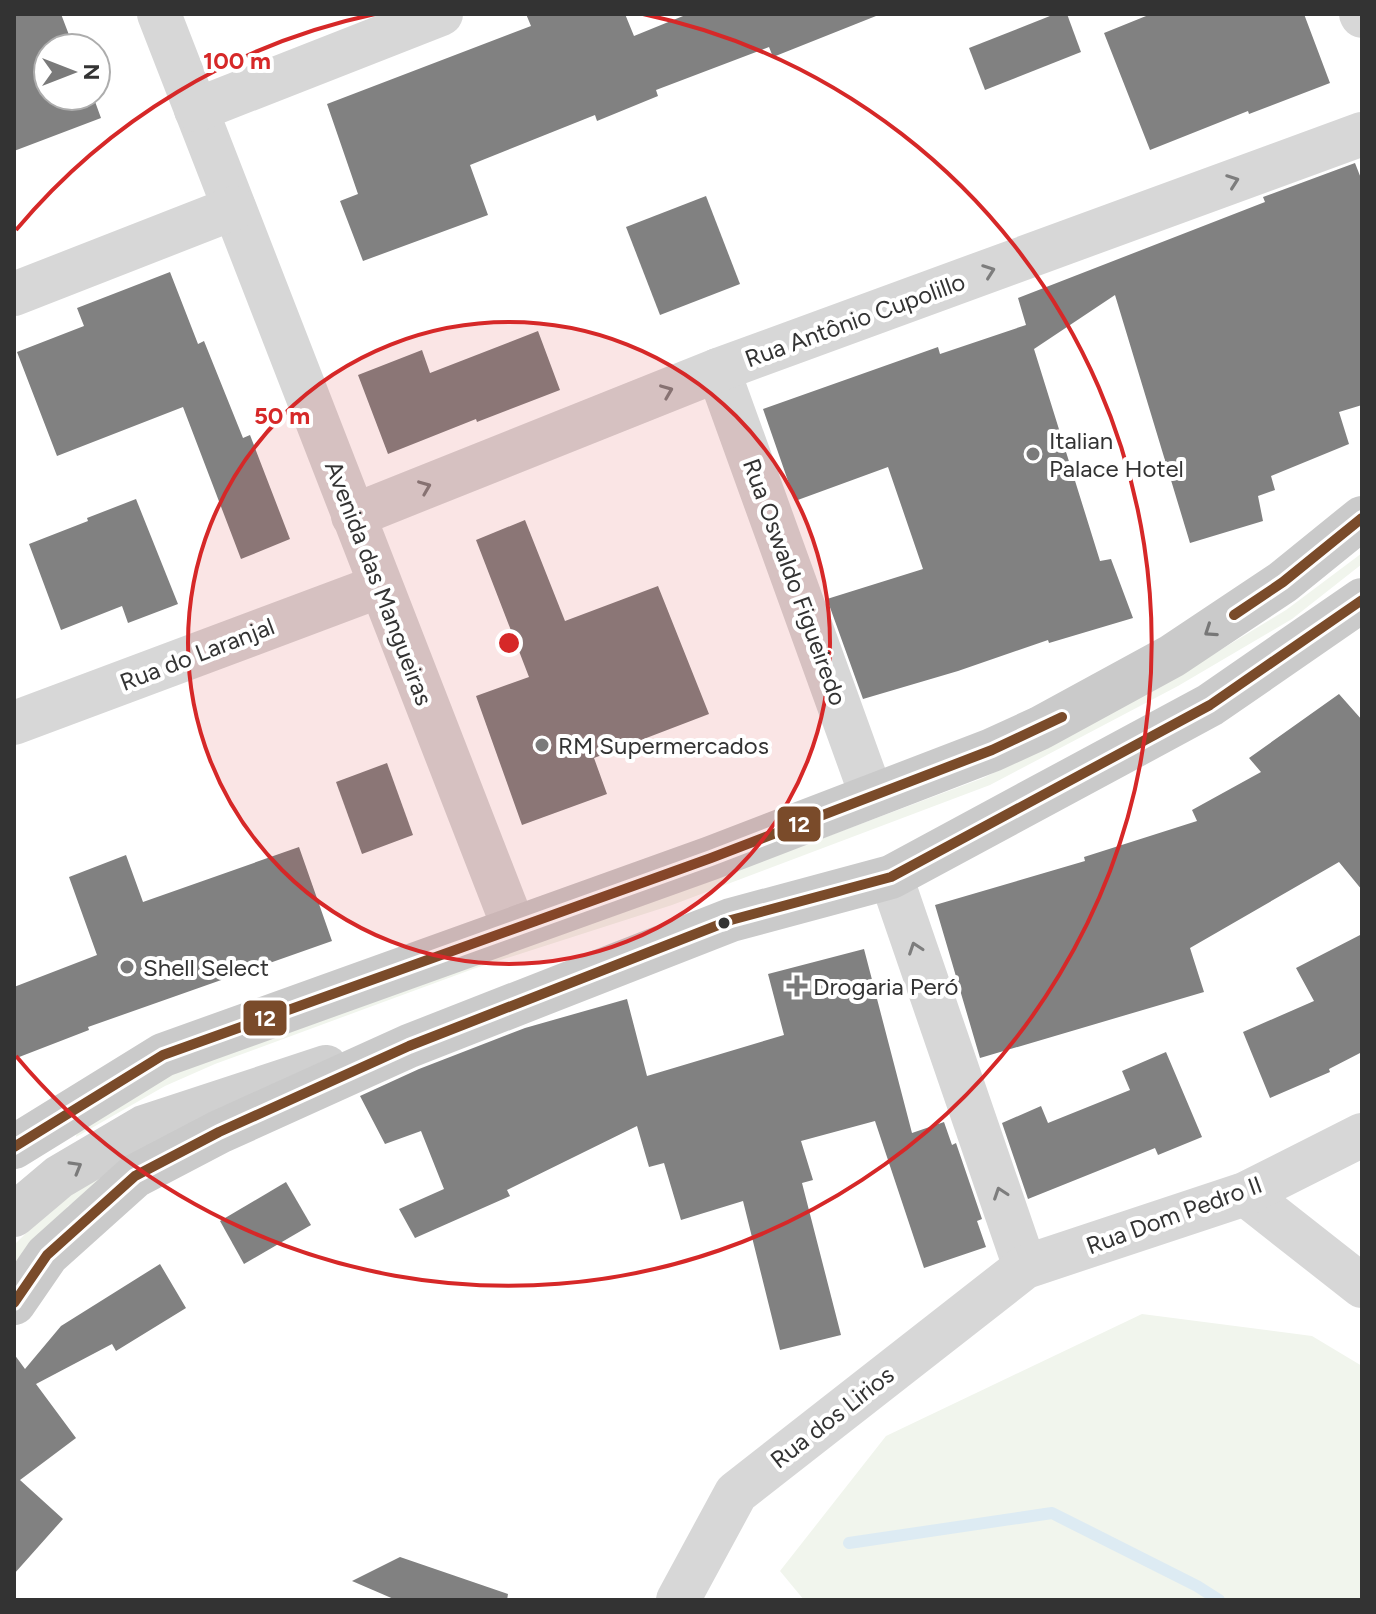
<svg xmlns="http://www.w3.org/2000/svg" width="1376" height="1614" font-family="Figtree,sans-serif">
<rect width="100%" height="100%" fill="#fff"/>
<g fill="#f1f5ed">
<path d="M1362,553V564L1292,619L1178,686L990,785L672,905L473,969L215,1064L165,1086L76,1137L78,1125L161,1074L669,896L983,778L1069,736L1173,679L1286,610Z"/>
<path d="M135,1164L68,1206L14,1281V1245L73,1187Z"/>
<path d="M1142,1314L1312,1336L1362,1366V1600H804L780,1571L886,1436Z"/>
</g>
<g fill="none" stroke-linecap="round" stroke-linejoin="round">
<path stroke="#ddebf3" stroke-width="12" d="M849,1543L1052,1513L1197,1586L1219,1600"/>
</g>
<g fill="#818181">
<path d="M14,14H61L74,48H48V96H93L101,118L14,151Z"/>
<path d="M526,14H625L634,36L688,14L876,16L773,57L769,47L656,90L658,96L597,121L595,115L470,165L488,215L363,261L340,201L358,194L327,104L531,26Z"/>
<path d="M1055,14H1067L1081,52L985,90L969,48Z"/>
<path d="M1151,14H1304L1330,83L1249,114L1248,111L1150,150L1104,33Z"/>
<path d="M1355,163L1362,181V405L1339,412L1349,444L1271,476L1275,490L1258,496L1263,521L1190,543L1115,295L1034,349L1100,561L1111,559L1133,618L1049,643L1048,640L958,671L863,699L827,599L923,569L888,467L795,501L763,409L938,347L940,354L1026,325L1018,298L1265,202L1263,197Z"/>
<path d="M706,196L740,284L660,315L626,227Z"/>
<path d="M170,272L198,344L204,341L243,438L250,435L290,539L241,559L183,407L57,456L17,352L84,326L77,308Z"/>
<path d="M538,331L560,390L477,422L476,419L388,454L358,375L422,350L430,373Z"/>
<path d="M136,499L178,604L128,623L122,606L61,630L29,544L88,521L87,518Z"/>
<path d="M525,520L565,621L658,586L709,714L594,758L607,794L522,825L476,696L529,677L476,540Z"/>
<path d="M1339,694L1362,720V890L1339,862L1190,948L1204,992L980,1058L935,905L1085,861L1084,857L1197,821L1192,810L1261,772L1249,758Z"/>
<path d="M387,763L413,835L362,854L336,782Z"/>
<path d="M299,847L332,941L88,1027L89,1030L14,1059V987L97,955L69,877L126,855L143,902Z"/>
<path d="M1362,934V1052L1329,1069L1330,1072L1270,1098L1243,1032L1314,1001L1296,968Z"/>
<path d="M864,949L912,1133L944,1122L952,1145L956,1143L982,1219L977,1221L986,1247L924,1268L875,1121L801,1141L813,1180L802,1183L841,1335L780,1350L743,1201L681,1220L664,1163L649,1167L637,1126L507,1190L510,1196L415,1238L399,1209L444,1189L421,1131L385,1144L360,1096L419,1069L525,1028L627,999L647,1076L784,1035L768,974Z"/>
<path d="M1166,1052L1202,1137L1158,1155L1155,1148L1028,1199L1002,1123L1041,1106L1048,1123L1130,1090L1122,1071Z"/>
<path d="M286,1182L311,1225L244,1264L220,1221Z"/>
<path d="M160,1264L186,1308L116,1351L112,1344L36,1384L76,1438L20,1480L63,1519L14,1574V1354L25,1369L61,1326Z"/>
<path d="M400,1557L508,1594L507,1600H396L352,1581Z"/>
</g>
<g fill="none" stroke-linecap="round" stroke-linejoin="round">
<g stroke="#d7d7d7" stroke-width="44">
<path d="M159,14L514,928"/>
<path d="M196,110L441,14"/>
<path d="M14,294L234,208"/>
<path d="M718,370L871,794"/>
<path d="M353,516L718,370L1362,134"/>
<path d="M14,723L380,586"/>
<path d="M891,877L1025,1267"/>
<path d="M1245,1194L1362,1286"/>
<path d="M678,1600L736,1493L1025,1267L1245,1194L1362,1135"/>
</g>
<path stroke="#d7d7d7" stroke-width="44" d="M1361,14L1362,16"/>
<path stroke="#d0d0d0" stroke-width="44" d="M14,1215L59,1177L144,1127L326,1067"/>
<g stroke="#cacaca" stroke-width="44">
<path d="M14,1147L163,1055L711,858L992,750L1040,728L1172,656L1283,582L1362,518"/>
<path d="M14,1303L47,1255L135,1176L219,1132L409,1046L731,920L891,877L1210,705L1362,600"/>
</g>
<defs>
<g id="bus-1">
<path d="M1234,615L1283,582L1362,518"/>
<path d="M14,1147L163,1055L711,858L992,750L1062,717"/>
<path d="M14,1303L47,1255L135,1176L219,1132L409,1046L731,920L891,877L1210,705L1362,600"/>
</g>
</defs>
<use href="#bus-1" stroke="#fff" stroke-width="16"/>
<use href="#bus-1" stroke="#7a4b2a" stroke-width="10"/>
</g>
<defs><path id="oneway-chevron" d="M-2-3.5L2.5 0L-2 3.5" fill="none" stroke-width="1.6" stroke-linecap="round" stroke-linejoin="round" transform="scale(2)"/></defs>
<g stroke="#7d7d7d">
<use href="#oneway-chevron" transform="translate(1233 181) rotate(-20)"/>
<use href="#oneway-chevron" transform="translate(989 271) rotate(-20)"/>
<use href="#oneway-chevron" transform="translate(667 391) rotate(-22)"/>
<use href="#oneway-chevron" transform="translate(425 487) rotate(-22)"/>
<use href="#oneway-chevron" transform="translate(915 948) rotate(-109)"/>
<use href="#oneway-chevron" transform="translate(1000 1193) rotate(-109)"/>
</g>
<use stroke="#777" href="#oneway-chevron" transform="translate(1210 631) rotate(146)"/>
<use stroke="#7a7a7a" href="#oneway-chevron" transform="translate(76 1167) rotate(-30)"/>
<circle cx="509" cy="643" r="321" fill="#d62828" fill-opacity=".12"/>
<g fill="none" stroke="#d62828" stroke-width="4">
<circle cx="509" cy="643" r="321"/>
<path d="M16 230A643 643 0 0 1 375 14M643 14A643 643 0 1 1 16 1056"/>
</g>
<g fill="#7a7a7a" stroke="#fff" stroke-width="3">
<circle cx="1033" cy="454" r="8"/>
<circle cx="542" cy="745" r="8"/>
<circle cx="127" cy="967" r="8"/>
<path d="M793 974h8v8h8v8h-8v8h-8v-8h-8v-8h8z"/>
</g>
<circle fill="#333" stroke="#fff" stroke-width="3" cx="724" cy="923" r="7"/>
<g text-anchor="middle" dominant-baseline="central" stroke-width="8" stroke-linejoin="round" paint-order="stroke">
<g font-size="24" fill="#333" stroke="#fff">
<text transform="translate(855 320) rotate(-20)">Rua Antônio Cupolillo</text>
<text transform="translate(795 582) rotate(70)">Rua Oswaldo Figueiredo</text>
<text transform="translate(379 583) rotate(69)">Avenida das Mangueiras</text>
<text transform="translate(197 654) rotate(-21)">Rua do Laranjal</text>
<text transform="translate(1174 1215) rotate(-20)">Rua Dom Pedro II</text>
<text transform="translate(832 1417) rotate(-38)">Rua dos Lirios</text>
</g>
<g font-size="24" fill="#333" stroke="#fff" text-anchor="start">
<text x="1049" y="440">Italian<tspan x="1049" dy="28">Palace Hotel</tspan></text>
<text x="558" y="745">RM Supermercados</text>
<text x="143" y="967">Shell Select</text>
<text x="813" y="986">Drogaria Peró</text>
</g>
</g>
<circle cx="509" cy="643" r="12" fill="#d62828" stroke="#fff" stroke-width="4"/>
<g font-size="24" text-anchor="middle" font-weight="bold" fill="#d62828" stroke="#fff" stroke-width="8" stroke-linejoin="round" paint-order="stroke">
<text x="237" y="69">100 m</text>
<text x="282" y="424">50 m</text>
</g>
<g stroke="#fff" stroke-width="3">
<rect x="776" y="805" width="46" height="38" rx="8" fill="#7a4b2a"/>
<rect x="242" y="999" width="46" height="38" rx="8" fill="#7a4b2a"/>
</g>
<g font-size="22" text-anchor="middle" font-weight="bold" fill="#fff">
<text x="799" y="832">12</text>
<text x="265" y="1026">12</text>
</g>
<rect width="1376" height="1614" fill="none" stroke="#333333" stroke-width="32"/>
<g transform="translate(72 72) rotate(90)"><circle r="38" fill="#ffffff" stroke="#adadad" stroke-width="2"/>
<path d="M0-6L14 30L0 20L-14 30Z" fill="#7a7a7a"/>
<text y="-12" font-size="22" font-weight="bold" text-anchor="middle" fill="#333333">N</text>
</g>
</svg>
